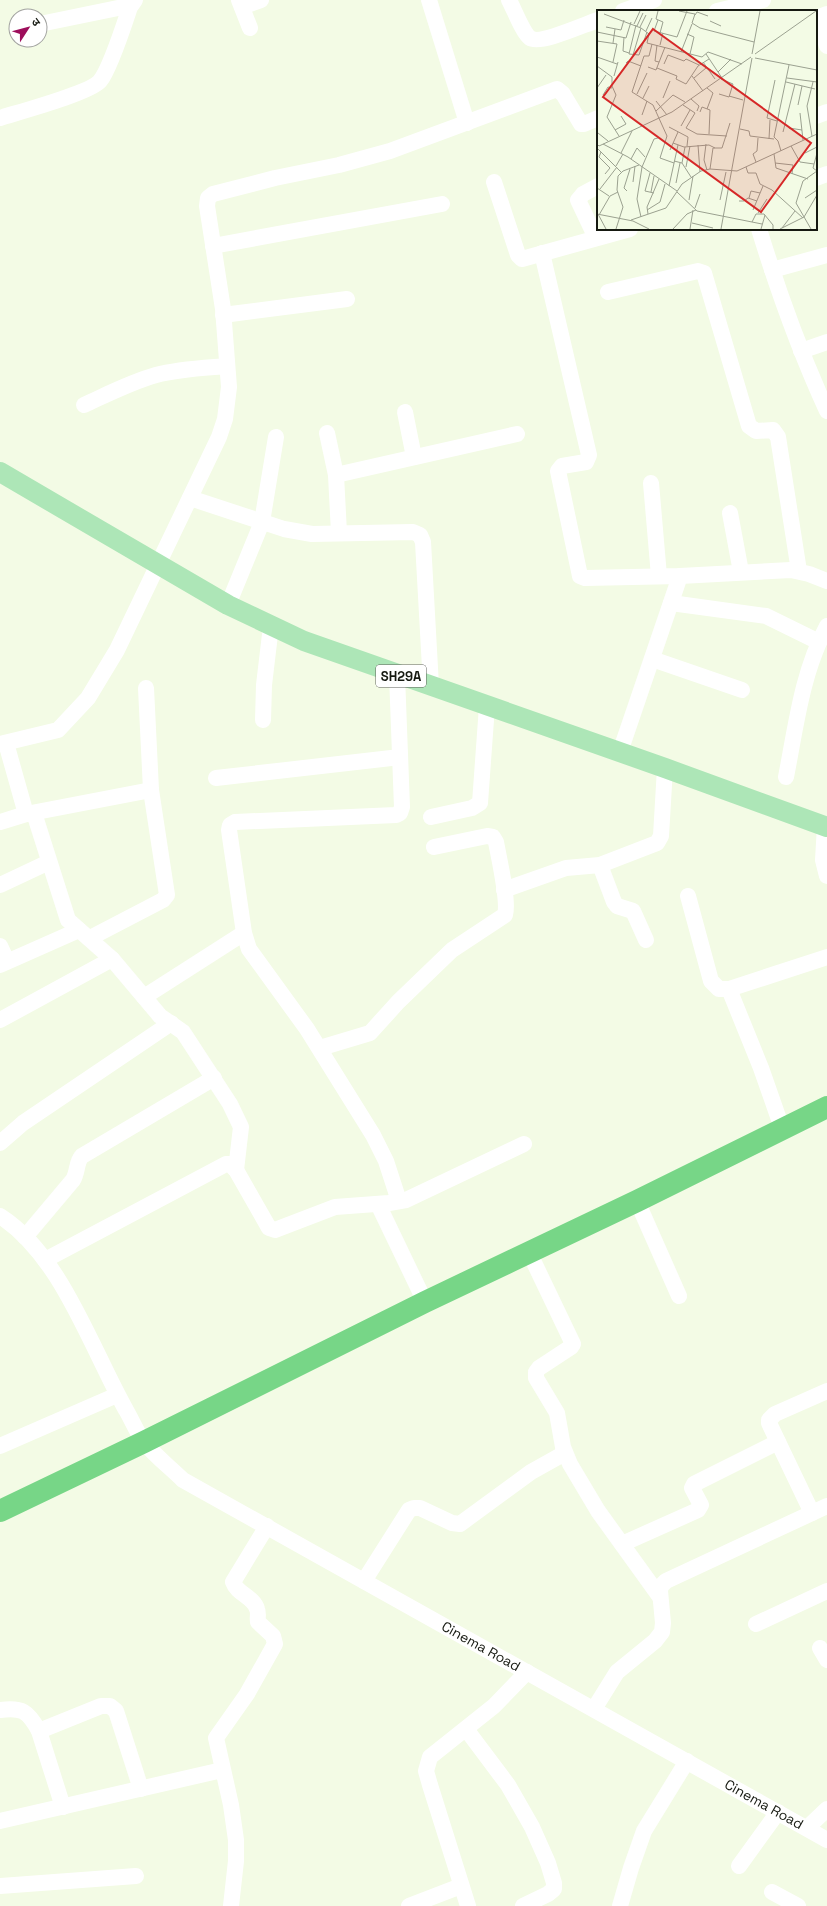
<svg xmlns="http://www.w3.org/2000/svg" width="827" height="1906" font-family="'Space Grotesk','Noto Sans Devanagari',sans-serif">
<rect width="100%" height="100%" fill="#f3fbe5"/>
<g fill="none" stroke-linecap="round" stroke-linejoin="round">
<g stroke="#fff" stroke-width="16">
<path d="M239,0L250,28"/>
<path d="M429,0L467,123"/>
<path d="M509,0C514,9 523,33 530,38C540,45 585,24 598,20"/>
<path d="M242,7L261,0"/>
<path d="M623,11L654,0"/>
<path d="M717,11L763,0"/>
<path d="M827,14L822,16L818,21L827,46"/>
<path d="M40,24L123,7"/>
<path d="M816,116L827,112"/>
<path d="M0,118C19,112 90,93 100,81C110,69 124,25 130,7L135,0"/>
<path d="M816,178L827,174"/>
<path d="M494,182L518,255L522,259L630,229"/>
<path d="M759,229C778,291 800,352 827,411"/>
<path d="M596,238L578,200L583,194L598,186"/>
<path d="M213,246L442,204"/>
<path d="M542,253L589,455L586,462L562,466L558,471L580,576L585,578L680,576L791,570L809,574L827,581"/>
<path d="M772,270L827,255"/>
<path d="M608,292L698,271L704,273L749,426L756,431L773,430L778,437L799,571"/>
<path d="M223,315L347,299"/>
<path d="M801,351L827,342"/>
<path d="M84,405C108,394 131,382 156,375C179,369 204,368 227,366"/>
<path d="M405,412L414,457"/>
<path d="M327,433L336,475L339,533"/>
<path d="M336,475L517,434"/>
<path d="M651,483L659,576"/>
<path d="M190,498L284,529L312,534L413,532L420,535L423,542L431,686"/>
<path d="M730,513L741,572"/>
<path d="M671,603L766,616L819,642"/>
<path d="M228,605L262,522L276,437"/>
<path d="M652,659L742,690"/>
<path d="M397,675L402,807L400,813L396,815L235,822L230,825L229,830L244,933L249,949L307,1029L373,1135L386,1161L399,1201"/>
<path d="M263,720L264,685L271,626"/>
<path d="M6,743L26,814"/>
<path d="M0,744L58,730L88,698L117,650L219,437L225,419L229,387L223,309L207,206L208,198L213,194L275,178L339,165L390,151L557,89L563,94L581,124H584L598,118"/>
<path d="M620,752L680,576"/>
<path d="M786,777C796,726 802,672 827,626"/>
<path d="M216,778L400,757"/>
<path d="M34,813L68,920L112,959L160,1016L183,1032L230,1104L241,1127L236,1170"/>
<path d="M431,817L472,808L480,803L487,706"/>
<path d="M0,822L26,814L151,790"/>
<path d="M825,826L823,860L827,876"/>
<path d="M600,865L614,902L617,906L633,911L646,940"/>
<path d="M0,885L49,862"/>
<path d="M504,890L566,868L600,865L657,843L661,836L665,768"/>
<path d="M688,896L711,981L719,989H729L827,957"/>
<path d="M90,938L163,900L167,895L151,790L146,688"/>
<path d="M0,946L7,961"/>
<path d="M0,965L79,930"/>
<path d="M729,989L761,1068L782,1128"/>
<path d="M144,997L244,933"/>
<path d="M0,1020L112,959"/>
<path d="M320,1048L370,1033L398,1002L452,950L505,915C509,902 499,858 496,842L493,837L487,836L434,847"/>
<path d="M0,1143L23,1123L171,1023"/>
<path d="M637,1201L679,1296"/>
<path d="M378,1204L425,1302"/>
<path d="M0,1216C61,1255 91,1348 126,1410C132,1420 137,1433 144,1442C155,1456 171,1468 183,1480L827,1840"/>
<path d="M25,1237L73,1180C78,1172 76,1162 82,1156L214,1078"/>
<path d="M529,1252L573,1344L571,1347L539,1368L536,1372V1378L557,1413L563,1447L570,1464L598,1511L660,1597"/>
<path d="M45,1260L226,1164H230L236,1170L269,1228L275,1230L335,1207L389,1203L406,1200L524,1144"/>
<path d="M0,1446L117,1395"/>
<path d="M812,1513L769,1423V1420L775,1414L827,1391"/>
<path d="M622,1544L698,1510L701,1505L692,1488L694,1484L778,1442"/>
<path d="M364,1581L409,1510L414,1508H420L452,1523L460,1524L531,1472L565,1453"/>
<path d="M756,1624L827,1591"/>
<path d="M820,1648L827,1660"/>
<path d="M594,1709L617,1672L655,1641L662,1632L663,1623L660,1591L661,1586L666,1581L827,1506"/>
<path d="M0,1710C22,1707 28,1711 39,1731L63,1807"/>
<path d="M466,1729L508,1785L532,1827L548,1863L554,1883V1889L548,1894L523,1906"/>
<path d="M39,1731L101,1706H110L116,1711L141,1789"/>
<path d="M0,1821L222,1770"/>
<path d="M807,1828L827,1809"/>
<path d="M739,1866L778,1812"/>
<path d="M0,1886L136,1876"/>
<path d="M772,1892L798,1906"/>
<path d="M231,1906L236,1861V1840L231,1805L216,1738L247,1694L275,1644L273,1636L258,1622C257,1618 259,1613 257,1609C254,1597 237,1594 233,1582L267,1526"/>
<path d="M409,1906L461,1886"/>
<path d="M468,1906L430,1785L426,1771L430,1757L494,1706L527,1672"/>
<path d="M620,1906L631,1868L644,1831L687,1761"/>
</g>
<path stroke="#ade6b7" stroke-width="20" d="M0,472L228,605L304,641L665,768L827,827"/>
<path stroke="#77d687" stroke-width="22" d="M0,1511L144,1442L425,1302L637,1201L827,1107"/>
</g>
<g text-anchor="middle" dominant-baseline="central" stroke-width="3" stroke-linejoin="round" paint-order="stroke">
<rect fill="#fff" stroke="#5c5e58" stroke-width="1" x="376" y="665" width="50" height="22" rx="3"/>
<g font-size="13" font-weight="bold" fill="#161911">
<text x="401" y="676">SH29A</text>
</g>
<g font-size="14" fill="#161911" stroke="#fff">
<text transform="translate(481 1646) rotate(29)">Cinema Road</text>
<text transform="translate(764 1804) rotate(29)">Cinema Road</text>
</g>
</g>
<g transform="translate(597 10)">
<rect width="220" height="220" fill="#f3fbe5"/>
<path fill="none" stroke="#9ba190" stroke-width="1" d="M61,1L59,9L66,12L63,23M82,1L98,4L95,13L103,18L157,32M7,4L44,18L52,24L50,33L105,47L111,42L145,54M98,5L100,2L111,6M61,10L57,21L80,27L90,1M113,11L124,16M37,14L43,1M39,15L32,44L42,45L50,22M40,16L46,3M9,17L24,20L27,10M43,17L49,5M49,21L55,8M0,22L29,28L34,12M90,24L97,27L93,44M27,27L26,41L32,43M0,31L20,34L16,52M16,33L18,19M55,34L52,46H47L35,82L56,95L70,126L63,148L77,153M60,35L58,51L62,52M63,35L66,23M84,42L95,14M109,44L125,68M155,44L163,1M158,44L219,1M36,45L44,18M0,47L20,54M158,48L220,60M106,52L118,69M29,53L31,51L44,56M67,54L71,45L87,51L89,49L102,55M0,56L15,67V76L19,85L10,107L22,126M51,57L59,60L68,37M60,58L80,66L79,69L89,74L101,56L112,49M121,62L134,49M17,66L21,52M95,66L106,81M97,68L109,58M190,68L220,72M178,70L170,108L180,111M189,72L218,79M0,78L9,65M110,78L116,83L110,99M40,84L50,63M122,84L132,87L136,74L124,69M6,85L11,77L15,78M132,86L146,90M46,88L52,76M66,88L73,71M94,89L102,96L100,101M59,91L70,105M86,95L98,103L89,118L100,124L130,126M201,95L205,76M59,101L76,85L88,92M103,102L105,97L113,100L112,124M203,103L206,130M45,105L50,91M84,116L93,100M72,117L91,127L90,136M192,118L205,120M143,119L152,121L153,126L177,129M18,120L29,114L24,106M186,122L198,74M1,123L11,131M215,126L210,96L216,72M172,129L173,110M76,133L87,137L112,135L118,138M0,134L2,136L75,102L154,47M6,134L31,147L80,181M109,134L107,150L110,160M101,135L103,162M194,136L203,152L217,154M0,138L24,162M73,140L81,122M184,141L181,131L177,127L192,55M4,142L2,147L13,158L8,164M24,143L35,121M208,143L220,137M177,144L179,158L211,169M34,149L40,138L48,147M77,151L85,153L94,167M159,152L156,144L160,141L161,128M85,153L88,137M178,153L196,155L195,164M19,156L26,144M45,157L57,129L61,128M89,157L93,136M149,157L151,163H159L163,174L175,180L206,208M113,159L116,138H125L133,113M53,163L48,181L57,183M36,172L38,156M79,173L83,153M72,176L81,135M0,178L12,186M3,179L20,157M30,181L27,178L33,159M54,182L57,166M80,182L100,201L165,214M152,188L154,181L163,183M208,188L220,180M92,190L96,166M123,190L129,162M142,191H147L151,188L160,191M98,198L103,184M50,200L63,192L68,174M156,200L166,176M161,203L170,189M0,204L36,211L52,219M1,204L9,219M51,204L50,197L62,169M2,205L13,186L21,182M44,207L40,189L45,157M34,210L69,198L85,174L104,161L113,159L140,161L220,124M155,212L159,204H167L176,215V219M95,213L116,218M185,218L198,201M19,219L26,197L20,180L21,166L26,161L42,155M76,219L90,204L99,200M93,219L96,200M124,219L155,48M164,219L168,205M183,219L207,207L220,185M214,219L199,193L206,171L220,161L216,158L220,143"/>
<path fill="#d62828" fill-opacity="0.15" stroke="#d62828" stroke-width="2" d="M56,19L214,133L164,202L6,87Z"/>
<rect width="220" height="220" fill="none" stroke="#161911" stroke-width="2"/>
</g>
<g transform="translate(28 28) rotate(54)"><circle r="19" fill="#ffffff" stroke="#a2a3a0"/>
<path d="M0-3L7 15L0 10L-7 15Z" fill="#9d0e5b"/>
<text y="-6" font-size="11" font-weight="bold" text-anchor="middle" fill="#161911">उ</text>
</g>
</svg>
